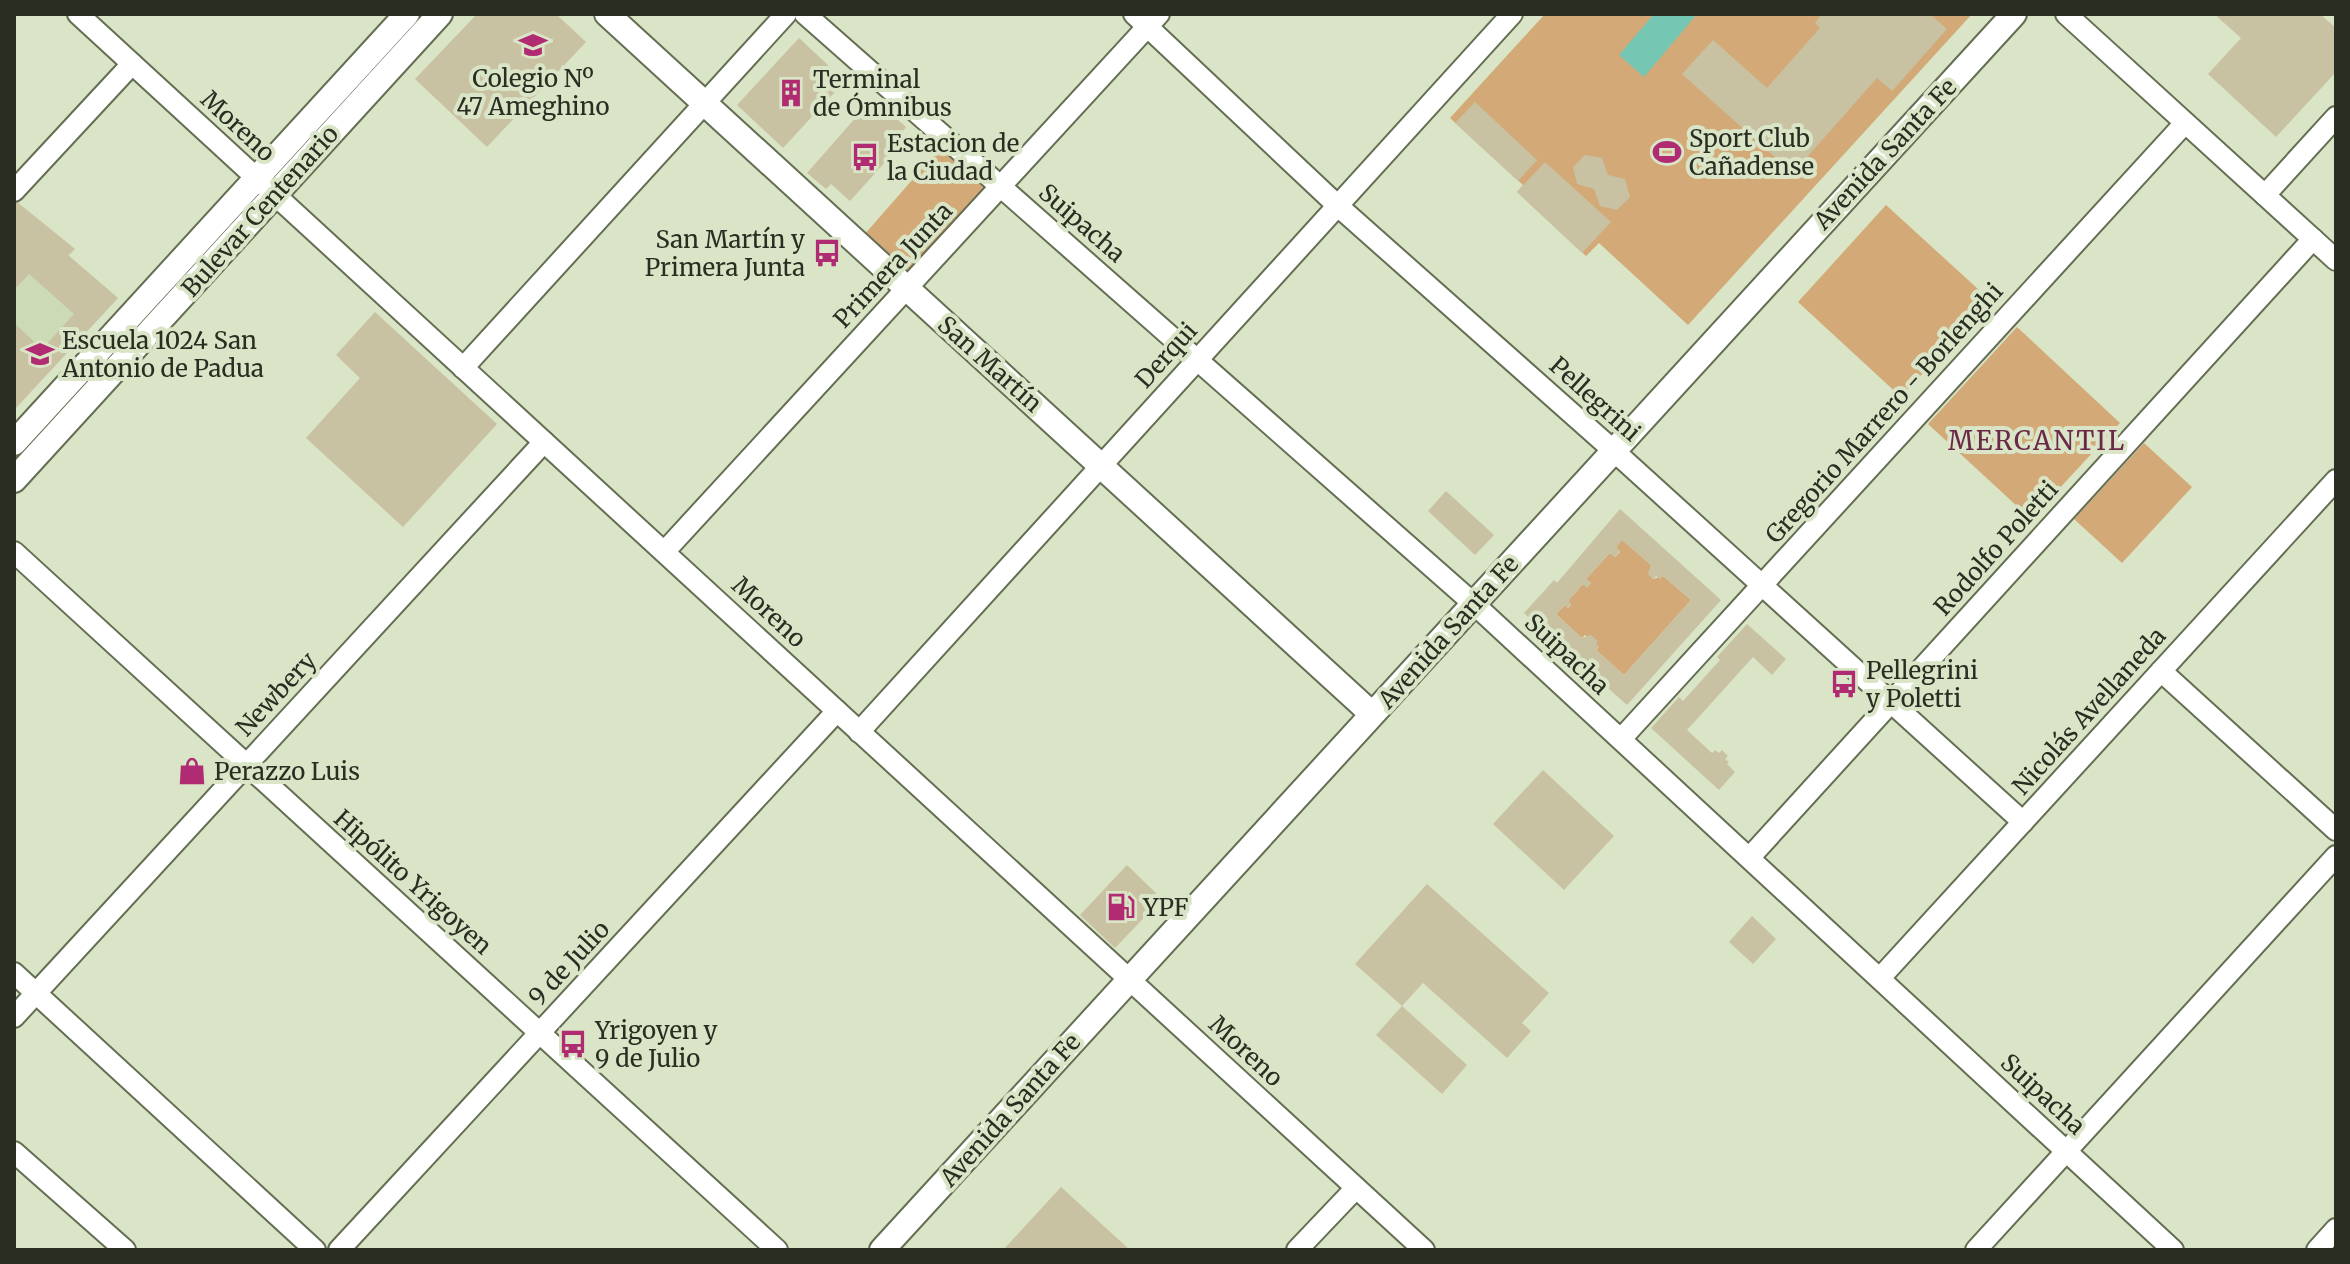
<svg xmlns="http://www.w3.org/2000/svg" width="2350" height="1264" font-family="Merriweather,serif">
<rect width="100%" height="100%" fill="#d9e5c6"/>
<path fill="#ccdab5" d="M17,202L75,249L69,256L118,298L14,410V206Z"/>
<g fill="#d2a977">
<path d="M1545,14H1972L1688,325L1599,243L1586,256L1517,192L1523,185L1450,118Z"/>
<path d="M948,139L1001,186L907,289L857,243Z"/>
<path d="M1886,205L1990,300L1901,397L1798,302Z"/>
<path d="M2017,327L2120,423L2031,519L1928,424Z"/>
<path d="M2144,443L2192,487L2122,563L2074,519Z"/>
<path d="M1622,540L1651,565L1649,574L1653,579L1663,576L1691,600L1624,675L1596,650L1599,647L1585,635L1582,638L1556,614L1565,605L1568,608L1571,605L1568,601L1583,584L1587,587L1591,583L1586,579L1610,553L1615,557L1620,552L1616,547Z"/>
</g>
<path fill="#75c6b3" d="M1654,14H1697L1644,77L1619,55Z"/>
<g fill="#c8c2a3" fill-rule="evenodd">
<path d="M477,14H556L586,42L487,147L415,79Z"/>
<path d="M1822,14H1930L1947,29L1892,91L1877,78L1793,173L1682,74L1713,40L1767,88L1820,28L1815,23Z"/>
<path d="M2214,14H2320L2336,28V72L2276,137L2208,74L2241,38Z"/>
<path d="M799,38L845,81L783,148L737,105Z"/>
<path d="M873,98L906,127L900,135L905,140L850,201L831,184L826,189L807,173Z"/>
<path d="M1475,102L1537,160L1518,181L1455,123Z"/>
<path d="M1585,155L1602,158L1608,175L1625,179L1630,197L1617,210L1600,206L1594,189L1577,184L1573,167Z"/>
<path d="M1545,162L1611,222L1582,253L1517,192Z"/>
<path d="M17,202L75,249L68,255L118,298L14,410V323L42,349L74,314L29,274L14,290V206Z"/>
<path d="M375,312L497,424L403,527L306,438L360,378L336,355Z"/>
<path d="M1446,491L1494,535L1475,555L1428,511Z"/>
<path d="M1620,509L1721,600L1627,705L1524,613L1554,580L1557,583ZM1622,540L1651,565L1648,574L1654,579L1656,576L1660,579L1663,576L1691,600L1624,675L1596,650L1599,647L1596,644L1598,641L1591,635L1582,638L1556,614L1565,605L1568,608L1571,604L1568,601L1583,584L1587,588L1591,583L1586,579L1610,553L1615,557L1620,551L1616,547Z"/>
<path d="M1747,624L1786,659L1772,675L1753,657L1687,730L1712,753L1715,750L1719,753L1722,750L1728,756L1725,759L1729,762L1727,764L1735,772L1719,790L1651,728L1679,697L1683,701L1720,660L1717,657Z"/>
<path d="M1543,770L1614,836L1564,890L1493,824Z"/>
<path d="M1127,865L1162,899L1115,948L1080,915Z"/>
<path d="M1427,884L1549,993L1522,1023L1531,1031L1507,1058L1423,983L1402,1006L1355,964Z"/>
<path d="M1752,916L1776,939L1753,964L1729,942Z"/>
<path d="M1402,1006L1467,1065L1442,1094L1376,1035Z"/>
<path d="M1061,1187L1130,1250H1003Z"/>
</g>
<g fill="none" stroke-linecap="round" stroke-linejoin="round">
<defs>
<g id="minor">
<path d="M78,14L1424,1250"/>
<path d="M805,14L1474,604L2173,1250"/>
<path d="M1134,14L1338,206L1614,451L2023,822"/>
<path d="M2066,14L2336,260"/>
<path d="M14,191L132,64"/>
<path d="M2265,195L2336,117"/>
<path d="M463,368L786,14"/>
<path d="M665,551L1159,14"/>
<path d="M14,552L777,1250"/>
<path d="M2161,671L2336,830"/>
<path d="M859,732L1512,14"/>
<path d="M1621,739L2185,123"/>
<path d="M1750,857L2313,239"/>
<path d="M14,973L315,1250"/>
<path d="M1880,978L2336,480"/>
<path d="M14,1017L544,442"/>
<path d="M14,1152L125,1250"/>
<path d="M339,1250L837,711"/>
<path d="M1297,1250L1356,1188"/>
<path d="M1976,1250L2336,856"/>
<path d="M2317,1250L2336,1229"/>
</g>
<g id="major">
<path d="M607,14L1372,714"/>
<path d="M14,443L407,14"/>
<path d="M14,480L440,14"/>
<path d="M882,1250L2014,14"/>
</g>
</defs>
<use href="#minor" stroke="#646e53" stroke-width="24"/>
<use href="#major" stroke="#646e53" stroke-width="28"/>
<use href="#minor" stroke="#fff" stroke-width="20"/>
<use href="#major" stroke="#fff" stroke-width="24"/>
</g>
<defs>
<symbol id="school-bare" viewBox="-9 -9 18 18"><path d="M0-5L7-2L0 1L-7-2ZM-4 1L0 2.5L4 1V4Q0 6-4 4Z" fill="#b12b72" stroke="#d9e5c6" stroke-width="2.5" paint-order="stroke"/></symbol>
<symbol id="building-bare" viewBox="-9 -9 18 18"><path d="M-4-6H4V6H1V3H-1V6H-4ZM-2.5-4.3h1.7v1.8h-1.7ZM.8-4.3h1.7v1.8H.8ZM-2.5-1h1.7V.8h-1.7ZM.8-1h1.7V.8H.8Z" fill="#b12b72" stroke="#d9e5c6" stroke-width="2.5" paint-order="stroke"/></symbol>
<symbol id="stadium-bare" viewBox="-9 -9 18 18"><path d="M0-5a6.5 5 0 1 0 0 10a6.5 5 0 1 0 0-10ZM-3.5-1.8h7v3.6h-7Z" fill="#b12b72" stroke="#d9e5c6" stroke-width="2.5" paint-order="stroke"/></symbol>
<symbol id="bus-bare" viewBox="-9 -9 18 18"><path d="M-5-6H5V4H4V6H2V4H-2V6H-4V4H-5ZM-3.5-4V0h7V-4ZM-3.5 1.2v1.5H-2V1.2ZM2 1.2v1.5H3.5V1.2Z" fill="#b12b72" stroke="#d9e5c6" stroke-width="2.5" paint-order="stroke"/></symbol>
<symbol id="shop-bare" viewBox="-9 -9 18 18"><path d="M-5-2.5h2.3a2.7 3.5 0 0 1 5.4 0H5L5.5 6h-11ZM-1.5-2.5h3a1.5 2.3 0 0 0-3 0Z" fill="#b12b72" stroke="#d9e5c6" stroke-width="2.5" paint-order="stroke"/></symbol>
<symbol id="fuel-bare" viewBox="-9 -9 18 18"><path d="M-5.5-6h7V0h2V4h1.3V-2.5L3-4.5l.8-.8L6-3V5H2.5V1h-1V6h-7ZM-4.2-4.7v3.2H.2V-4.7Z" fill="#b12b72" stroke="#d9e5c6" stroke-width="2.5" paint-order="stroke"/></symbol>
</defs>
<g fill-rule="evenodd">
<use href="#school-bare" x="513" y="25" width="40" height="40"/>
<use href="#building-bare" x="771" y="73" width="40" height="40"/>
<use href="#stadium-bare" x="1647" y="132" width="40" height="40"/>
<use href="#bus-bare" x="845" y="137" width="40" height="40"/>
<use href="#bus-bare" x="807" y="233" width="40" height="40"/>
<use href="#school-bare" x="20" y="334" width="40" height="40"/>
<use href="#bus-bare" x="1824" y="664" width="40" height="40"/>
<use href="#shop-bare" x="172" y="751" width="40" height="40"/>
<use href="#fuel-bare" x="1101" y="887" width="40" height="40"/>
<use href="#bus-bare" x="553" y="1024" width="40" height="40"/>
</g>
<g text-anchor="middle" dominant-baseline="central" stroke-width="8" stroke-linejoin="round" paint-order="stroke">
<g font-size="24" fill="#292d22" stroke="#d9e5c6" text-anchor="start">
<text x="533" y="78" text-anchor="middle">Colegio Nº<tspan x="533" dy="28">47 Ameghino</tspan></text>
<text x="813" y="79">Terminal<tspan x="813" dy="28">de Ómnibus</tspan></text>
<text x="1689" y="138">Sport Club<tspan x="1689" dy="28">Cañadense</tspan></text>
<text x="887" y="143">Estacion de<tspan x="887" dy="28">la Ciudad</tspan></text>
<text x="805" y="239" text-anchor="end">San Martín y<tspan x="805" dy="28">Primera Junta</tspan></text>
<text x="62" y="340">Escuela 1024 San<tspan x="62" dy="28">Antonio de Padua</tspan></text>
<text x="1866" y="670">Pellegrini<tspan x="1866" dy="28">y Poletti</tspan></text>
<text x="214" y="771">Perazzo Luis</text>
<text x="1143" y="907">YPF</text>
<text x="595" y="1030">Yrigoyen y<tspan x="595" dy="28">9 de Julio</tspan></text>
</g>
<g font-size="24" fill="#292d22" stroke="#d9e5c6">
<text transform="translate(238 126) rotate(43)">Moreno</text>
<text transform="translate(1885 154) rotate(-47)">Avenida Santa Fe</text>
<text transform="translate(260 211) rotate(-48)">Bulevar Centenario</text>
<text transform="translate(1082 223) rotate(41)">Suipacha</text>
<text transform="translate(893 265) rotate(-47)">Primera Junta</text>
<text transform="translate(1166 355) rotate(-48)">Derqui</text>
<text transform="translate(990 364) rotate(42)">San Martín</text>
<text transform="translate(1595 399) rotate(42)">Pellegrini</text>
<text transform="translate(1884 413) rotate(-48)">Gregorio Marrero - Borlenghi</text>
<text transform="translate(1996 548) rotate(-48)">Rodolfo Poletti</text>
<text transform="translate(769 612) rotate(43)">Moreno</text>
<text transform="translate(1448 632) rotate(-48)">Avenida Santa Fe</text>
<text transform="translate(1567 654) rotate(43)">Suipacha</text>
<text transform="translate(276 694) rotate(-47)">Newbery</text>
<text transform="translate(2089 711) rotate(-48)">Nicolás Avellaneda</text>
<text transform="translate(413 882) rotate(42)">Hipólito Yrigoyen</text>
<text transform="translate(569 963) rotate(-47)">9 de Julio</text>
<text transform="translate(1246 1051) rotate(43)">Moreno</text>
<text transform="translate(2043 1094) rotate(43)">Suipacha</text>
<text transform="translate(1010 1110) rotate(-48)">Avenida Santa Fe</text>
</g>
<g font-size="26" letter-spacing="2" fill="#6a2948" stroke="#d9e5c6">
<text x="2037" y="440">MERCANTIL</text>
</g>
</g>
<rect width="2350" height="1264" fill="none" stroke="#292d22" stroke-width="32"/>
</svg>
